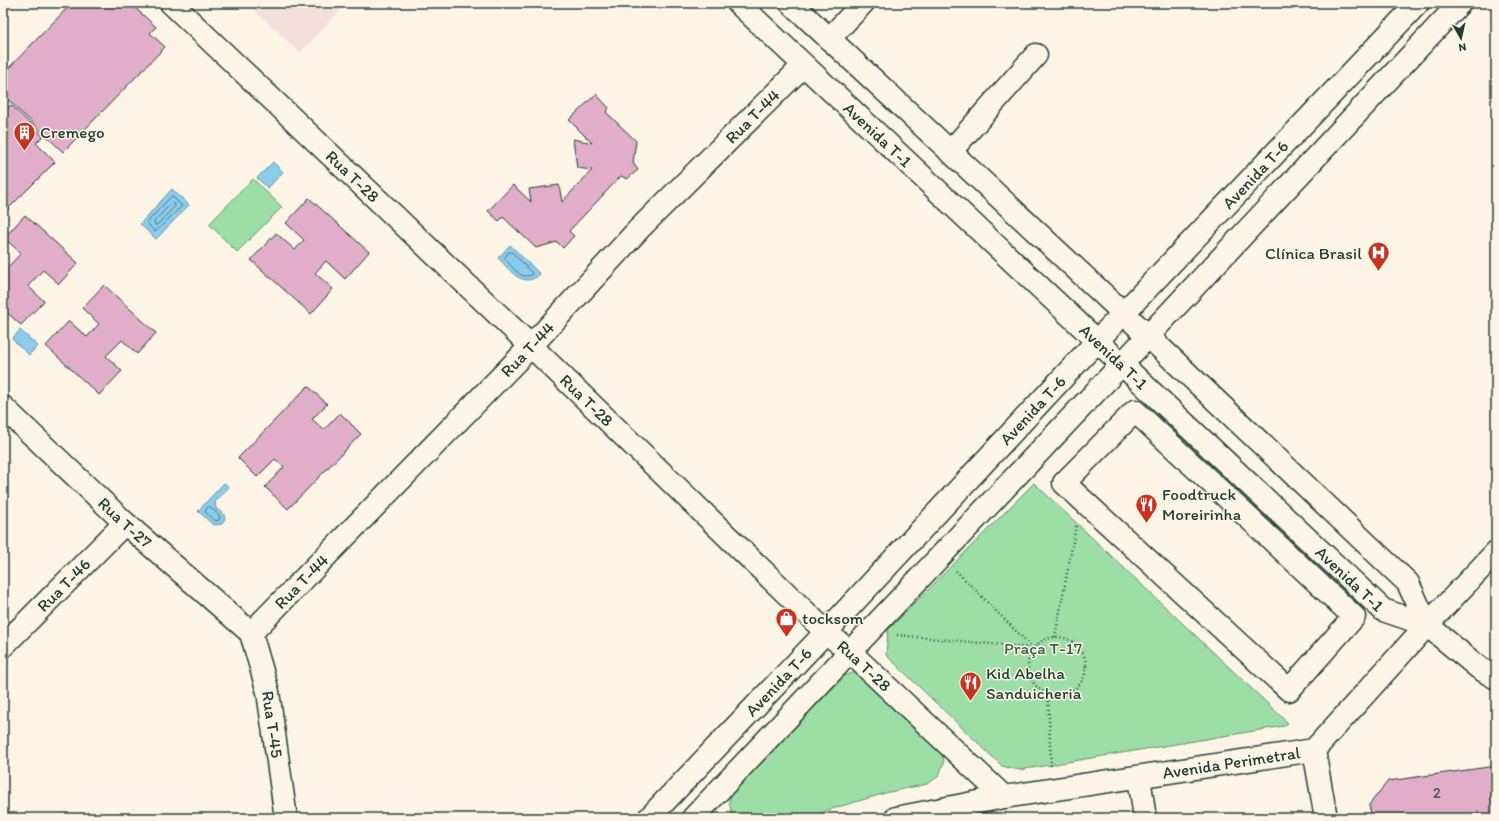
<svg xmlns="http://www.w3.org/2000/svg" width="1499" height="821" font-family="Itim,sans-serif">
<rect width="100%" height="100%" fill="#fcf5e5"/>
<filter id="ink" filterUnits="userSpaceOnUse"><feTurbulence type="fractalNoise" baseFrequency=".025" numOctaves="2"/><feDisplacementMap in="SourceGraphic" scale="8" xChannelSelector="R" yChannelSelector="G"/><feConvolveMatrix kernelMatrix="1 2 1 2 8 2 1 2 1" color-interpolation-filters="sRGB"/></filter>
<g filter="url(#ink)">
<path fill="#f4dfdd" d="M247,3H347L300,53Z"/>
<g fill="#9ddea7" stroke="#5e8e6e">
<path d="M253,179L282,207L237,252L209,224Z"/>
<path d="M1034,483L1288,723L1284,726L1019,770L1002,766L886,655L888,630Z"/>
<path d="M856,672L941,751L944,761L939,776L927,784L889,792L828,810L810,818H733L729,802L732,792L844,676Z"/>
</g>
<g fill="#8bcbec" stroke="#6092a2">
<path d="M273,162L283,172L268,188L257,178Z"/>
<path d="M172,189L189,205L156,239L140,224Z"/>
<path d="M510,245L540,274C523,290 510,270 498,258Z"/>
<path d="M20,330L38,346L29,355L12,339Z"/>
<path d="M224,483L229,487L215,502L216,509L223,513L225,518L222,524L213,525L198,511Z"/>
</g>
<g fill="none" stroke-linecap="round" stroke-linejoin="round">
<g stroke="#4a767e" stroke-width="1">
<path d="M172,196L182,206L155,232L147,223Z"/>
<path d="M172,203L175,204V206L157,225H155L154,222Z"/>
<path d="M509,252H512L532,273V275C520,280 513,267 505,259V257Z"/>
<path d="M209,506L220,516L219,520L215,521L205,512Z"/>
</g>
</g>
<g fill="#e1adc9" stroke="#1f3d34">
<path d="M72,3H130L156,27L150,33L165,47L63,152L3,95V74Z"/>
<path d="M596,94L609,108L606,112L636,141L633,163L638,170L627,179L621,176L569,231L574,236L563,248L557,242L536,248L503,217L499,221L488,211L513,185L531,202L529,189L559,185L562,202L592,170L577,168L573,139L592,143L569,120Z"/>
<path d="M11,105L43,136L36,143L55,162L3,214V113Z"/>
<path d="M309,198L369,252L345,279L326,261L315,273L333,289L311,314L251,260L276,233L295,250L304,240L286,223Z"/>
<path d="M25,215L78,263L59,284L43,270L28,286L44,301L21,325L3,309V262L8,267L21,253L4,238Z"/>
<path d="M104,285L156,333L137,354L122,340L106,356L122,371L99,395L46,346L69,321L87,337L99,324L82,308Z"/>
<path d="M308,386L327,404L312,419L324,430L340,413L361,434L288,509L265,487L284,467L275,459L257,477L238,458Z"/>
<path d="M1496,766V818H1372L1369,805L1388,781Z"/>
</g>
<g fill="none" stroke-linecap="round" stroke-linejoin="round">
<defs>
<g id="minor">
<path id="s1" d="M171,3L531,346L826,632L850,652L1004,797"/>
<path id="s2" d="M738,3L1383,610L1427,625L1479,668L1496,678"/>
<path d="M791,3L1148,336L1408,583L1427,625"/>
<path d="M829,39L863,3"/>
<path d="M950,152L1036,55"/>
<path id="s3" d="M3,407L125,523L251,633"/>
<path d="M1135,411L1354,617L1289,690L1064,483Z"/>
<path id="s4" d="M251,633L531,346L639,229L803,66"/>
<path id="s5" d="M251,633L268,692L286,818"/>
<path id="s6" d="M3,646L125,523"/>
<path d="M1314,750L1326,818"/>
<path d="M1139,777L1145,818"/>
<path id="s7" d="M896,818L1004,797L1314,750L1427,625L1496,552"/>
</g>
<g id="major">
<path id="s8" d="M649,818L826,632L1097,341L1418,3"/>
<path d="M693,818L1121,365L1460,3"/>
</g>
</defs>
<use href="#minor" stroke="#1f3d34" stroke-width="25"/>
<use href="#major" stroke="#1f3d34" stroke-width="25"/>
<g stroke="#1f3d34" stroke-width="2.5" stroke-dasharray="1 3" stroke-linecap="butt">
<path d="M956,571L1033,648"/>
<path d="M897,635L1034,648"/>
<path d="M1055,637L1076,526"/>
<circle cx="1057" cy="666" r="29"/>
<path d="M1048,693L1051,766"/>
</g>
<use href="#minor" stroke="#fcf5e5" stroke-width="22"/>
<use href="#major" stroke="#fcf5e5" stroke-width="22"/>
</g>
</g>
<defs>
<symbol id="building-pin" viewBox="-11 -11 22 30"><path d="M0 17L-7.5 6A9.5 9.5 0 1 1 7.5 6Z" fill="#c8321e" stroke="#fcf5e5"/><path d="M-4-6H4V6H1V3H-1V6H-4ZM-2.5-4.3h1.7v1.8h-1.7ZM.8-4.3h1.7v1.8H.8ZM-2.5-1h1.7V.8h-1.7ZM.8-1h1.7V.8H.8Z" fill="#fff"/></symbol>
<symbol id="hospital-pin" viewBox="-11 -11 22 30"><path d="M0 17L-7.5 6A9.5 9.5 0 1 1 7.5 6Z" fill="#c8321e" stroke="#fcf5e5"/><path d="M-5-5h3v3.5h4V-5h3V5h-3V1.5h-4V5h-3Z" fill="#fff"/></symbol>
<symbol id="restaurant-pin" viewBox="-11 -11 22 30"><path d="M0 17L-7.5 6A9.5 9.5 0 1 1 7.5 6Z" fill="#c8321e" stroke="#fcf5e5"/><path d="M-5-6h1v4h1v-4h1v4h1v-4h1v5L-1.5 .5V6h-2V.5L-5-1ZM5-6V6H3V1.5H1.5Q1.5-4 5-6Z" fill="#fff"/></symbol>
<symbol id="shop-pin" viewBox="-11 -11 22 30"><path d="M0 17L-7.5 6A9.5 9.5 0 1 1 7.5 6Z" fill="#c8321e" stroke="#fcf5e5"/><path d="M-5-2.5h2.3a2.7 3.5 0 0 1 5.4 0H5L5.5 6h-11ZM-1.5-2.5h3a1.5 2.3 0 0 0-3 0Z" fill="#fff"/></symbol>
</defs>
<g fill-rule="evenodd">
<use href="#building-pin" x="12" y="120" width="25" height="34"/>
<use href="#hospital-pin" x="1366" y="240" width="25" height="34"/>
<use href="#restaurant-pin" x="1134" y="492" width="25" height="34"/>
<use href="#shop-pin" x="774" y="606" width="25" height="34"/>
<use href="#restaurant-pin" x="958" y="670" width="25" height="34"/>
</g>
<g text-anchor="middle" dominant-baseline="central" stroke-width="3" stroke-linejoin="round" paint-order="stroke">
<g font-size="15" fill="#505959">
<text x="1437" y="793">2</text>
</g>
<g font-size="17" fill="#1f3d34" stroke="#fcf5e5">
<text stroke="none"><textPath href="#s4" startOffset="720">Rua T-44</textPath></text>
<text stroke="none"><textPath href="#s2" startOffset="192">Avenida T-1</textPath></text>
<text stroke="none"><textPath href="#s8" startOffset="884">Avenida T-6</textPath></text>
<text stroke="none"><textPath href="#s1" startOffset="251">Rua T-28</textPath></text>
<text stroke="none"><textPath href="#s4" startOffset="396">Rua T-44</textPath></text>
<text stroke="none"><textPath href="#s2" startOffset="516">Avenida T-1</textPath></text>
<text stroke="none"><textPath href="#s1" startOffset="575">Rua T-28</textPath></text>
<text stroke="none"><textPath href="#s8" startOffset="560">Avenida T-6</textPath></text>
<text stroke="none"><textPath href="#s3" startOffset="168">Rua T-27</textPath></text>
<text stroke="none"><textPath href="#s2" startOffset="840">Avenida T-1</textPath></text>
<text stroke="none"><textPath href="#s4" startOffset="72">Rua T-44</textPath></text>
<text stroke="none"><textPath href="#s6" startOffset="86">Rua T-46</textPath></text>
<text stroke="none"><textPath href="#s1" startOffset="959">Rua T-28</textPath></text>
<text stroke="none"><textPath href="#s8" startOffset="188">Avenida T-6</textPath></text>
<text stroke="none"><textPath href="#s5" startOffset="94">Rua T-45</textPath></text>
<text stroke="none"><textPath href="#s7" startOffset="340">Avenida Perimetral</textPath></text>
</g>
<g font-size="17" fill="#1f3d34" stroke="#fcf5e5" text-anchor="start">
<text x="40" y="132">Cremego</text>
<text x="1362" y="253" text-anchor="end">Clínica Brasil</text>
<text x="1162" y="494">Foodtruck<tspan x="1162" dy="20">Moreirinha</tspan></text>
<text x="802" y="618">tocksom</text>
<text x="986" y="673">Kid Abelha<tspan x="986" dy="20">Sanduicheria</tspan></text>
</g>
<g font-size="17" fill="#385d4b" stroke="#fcf5e5">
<text x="1043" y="648">Praça T-17</text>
</g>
</g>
<rect width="1499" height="821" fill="none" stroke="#fcf5e5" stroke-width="16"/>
<rect x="8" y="8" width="1483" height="805" fill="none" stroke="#1f3d34" stroke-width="1.5" filter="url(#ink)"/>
<g transform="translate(1461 38) rotate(171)" stroke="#fcf5e5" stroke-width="3" paint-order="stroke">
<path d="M0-3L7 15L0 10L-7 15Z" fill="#1f3d34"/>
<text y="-6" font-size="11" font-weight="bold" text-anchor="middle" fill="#1f3d34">N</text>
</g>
</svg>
